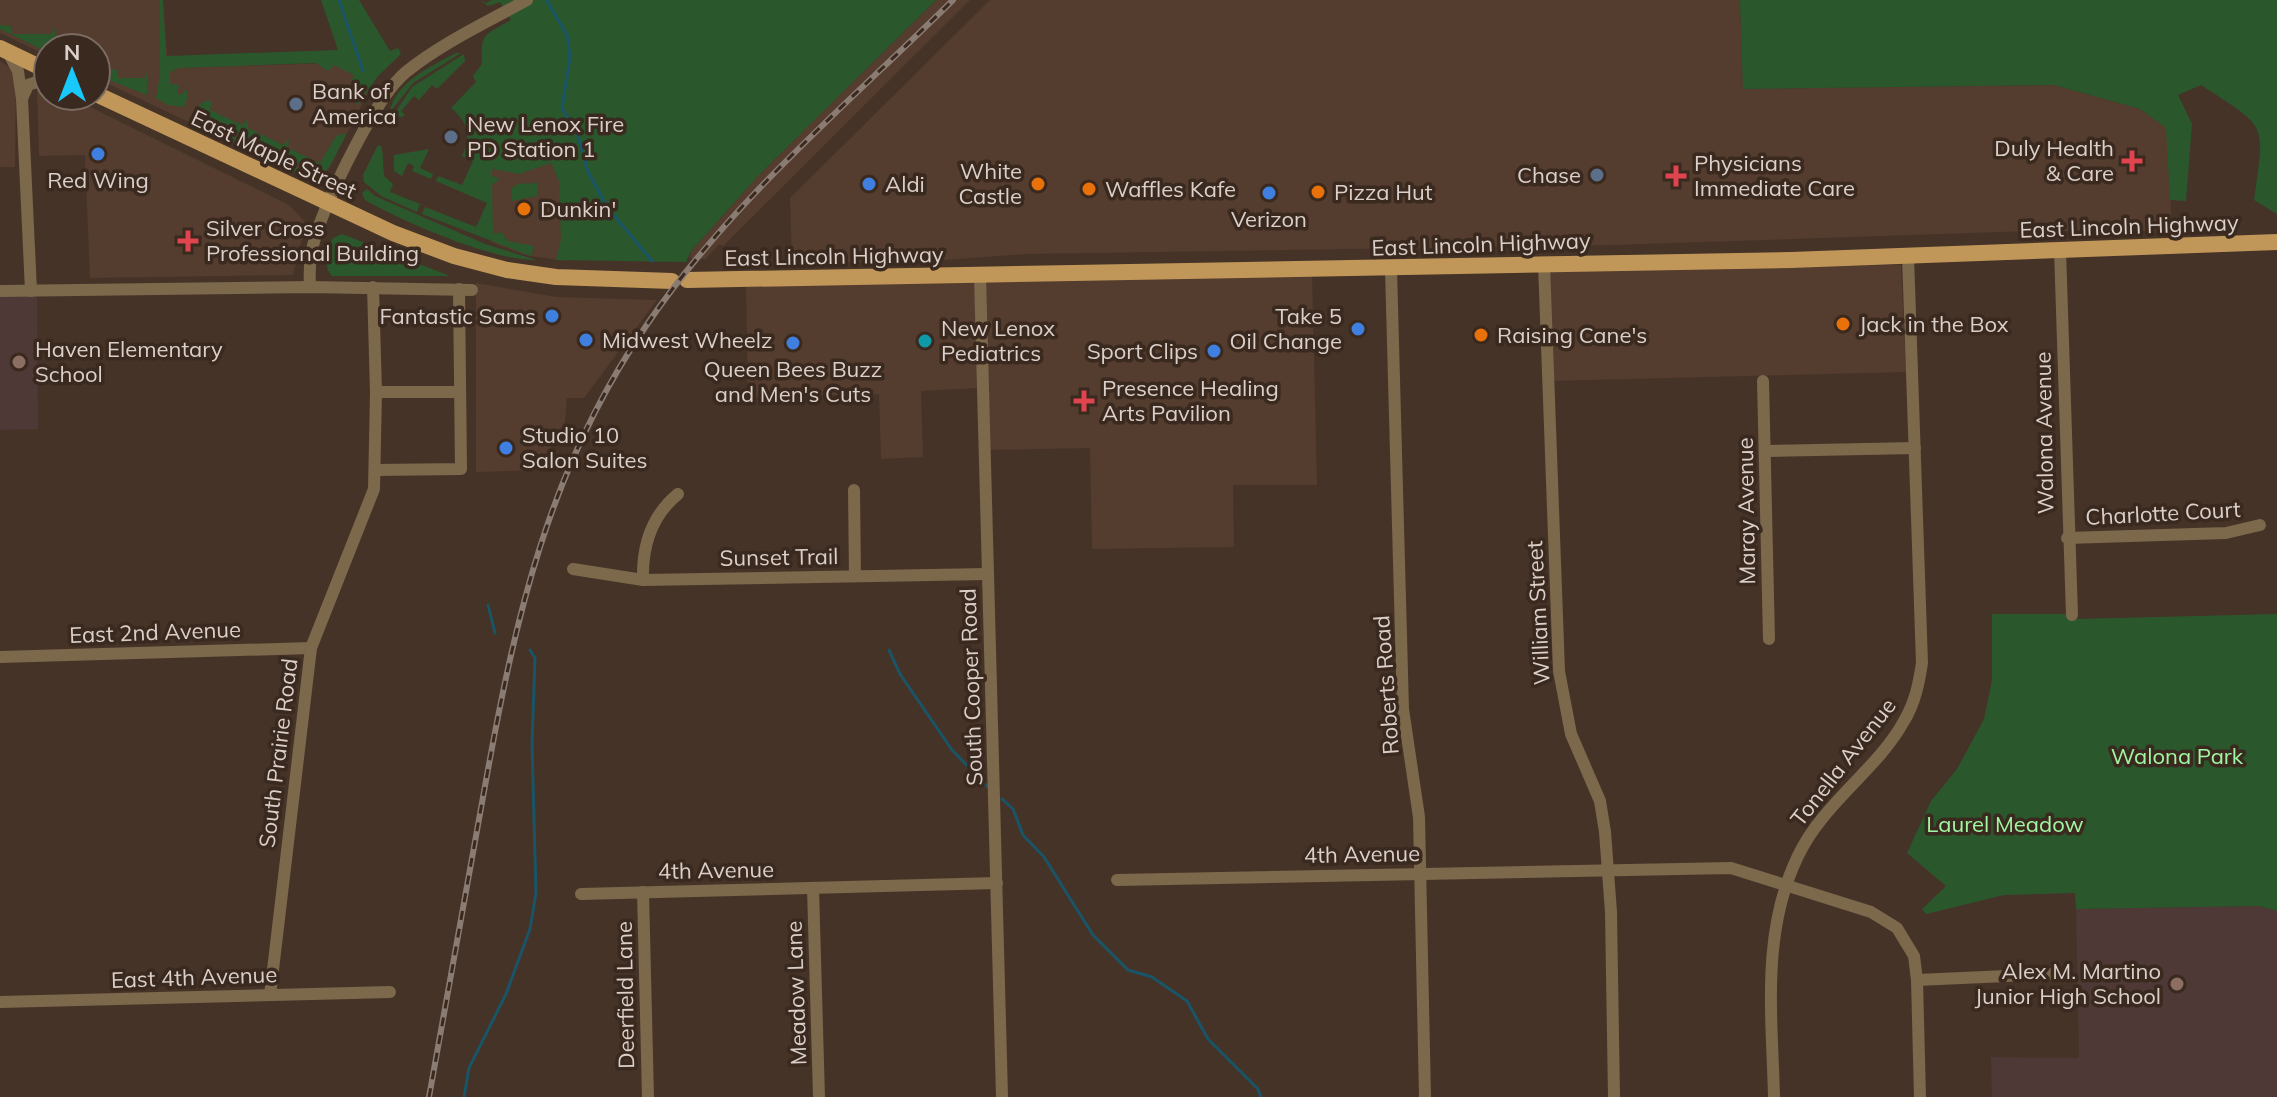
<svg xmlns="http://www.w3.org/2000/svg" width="2277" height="1097" font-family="Mulish,sans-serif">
<rect width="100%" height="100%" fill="#453328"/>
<g fill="#543c2e">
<path d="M0,0H163L168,68L334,63L356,74L371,87L329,168L318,178L304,177L96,78V48H48V56L0,33Z"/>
<path d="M936,0H970L723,246L719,244L706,259L689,258L691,251L759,175Z"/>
<path d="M990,0H1740L1743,89L2054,85L2140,109L2167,128L2172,231H2031L1613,245L1026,254L932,261L792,263L790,198Z"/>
<path d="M0,61L12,69L16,78L15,167H0Z"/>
<path d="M43,84L48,86V96H68L289,205L306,223L293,275L90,278L85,155L39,156L37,87Z"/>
<path d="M561,159L564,261L525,255L491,242L488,163Z"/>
<path d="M1901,265L1906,372L1550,381L1547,267Z"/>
<path d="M1312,272L1317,485H1233L1234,547L1092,549L1090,448L986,450L979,388L921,391L923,457L881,459L879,394L748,397L746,282Z"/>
<path d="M476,283L556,297L657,300L584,398H567L564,431H555L545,470L476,472Z"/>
</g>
<g fill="#4e3936">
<path d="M37,293L38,429L0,430V294Z"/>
<path d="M2259,906L2277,911V1097H1992L1991,1057L2079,1058L2076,909Z"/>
</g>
<g fill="#2a582c">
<path d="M160,0H163L166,56L338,50L321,0H359L390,51L398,48L401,54L378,76L358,105L354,101L359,102L362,97L357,95L359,87L351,82L354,75L334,65L328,71L316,63L179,68L170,72V84L179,85L177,93L181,95L186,88L188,96L184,107L168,105L156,98L160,75Z"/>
<path d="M480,0L486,3L492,0H936L759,175L691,251L686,262L556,260L561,240L559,181L551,163L519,174L492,169V176L500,179L492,185L493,234L501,232L508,241L534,246L531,256L422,214L425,207L476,227L487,203L436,181L438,176L462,185L473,161L462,156C471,136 468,122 451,108L476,82L473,76L482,64C480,33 485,35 511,20L500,2L488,6Z"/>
<path d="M1740,0H2277V214L2254,200C2265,120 2268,129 2201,85L2178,95L2192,124L2186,201L2170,200L2166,128L2140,109L2054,85L1743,89Z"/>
<path d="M0,25L11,26L12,34H52L55,27V48L45,51L0,29Z"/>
<path d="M456,53H461L413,83L390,112C394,83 433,65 456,53Z"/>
<path d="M464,54L465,61L437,89L432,85L419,100L414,96L401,111L405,115L402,117L393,116L412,87Z"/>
<path d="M96,67L117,70L118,78H145L148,69L147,95L96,75Z"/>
<path d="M209,100L212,103L210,110L242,125L248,119V128L283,145L289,139L288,148L320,163L336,136L347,133L329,168L321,175L196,113L201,103Z"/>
<path d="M196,118L197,117L318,178L304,177L202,127Z"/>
<path d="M378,145L382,147L384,176L393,184L390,192L420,204L417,212L381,196L364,182L363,175Z"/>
<path d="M429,149L420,168L433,174L431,179L412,171L414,166L408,163L402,176L394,171V155Z"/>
<path d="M537,183V196L512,201V216V188L518,184Z"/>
<path d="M367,189L375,196L485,244L536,260C493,261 404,222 365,200L362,193Z"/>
<path d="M342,234L450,276H332C322,266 327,249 333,238Z"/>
<path d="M1992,614H2067L2077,619L2277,614V911L2259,906L2076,909L2075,893L2004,895L1926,914L1922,909L1946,886L1907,853L1931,801L1957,769L1984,719L1992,680Z"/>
</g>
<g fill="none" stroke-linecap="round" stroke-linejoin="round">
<g stroke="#195467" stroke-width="3">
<path d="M339,0L363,71"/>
<path d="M547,1L567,35L570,57L562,108L578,136L588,172L607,207L652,261"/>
<path d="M488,605L495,633"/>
<path d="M889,650L900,674L952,750L990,789"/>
<path d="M1002,799L1013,809L1023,835L1044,857L1093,935L1128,970L1152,977L1187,1001L1208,1039L1258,1089L1261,1097"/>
<path d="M464,1097L469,1068L506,994L530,929L536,893L532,744L535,658L530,650"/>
</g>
<g stroke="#7c684b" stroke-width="12">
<path d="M8,52L18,71L22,99L31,291"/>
<path d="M22,99L28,85L48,78"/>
<path d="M2060,250L2072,615"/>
<path d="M1544,264L1559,671L1571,734L1600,801L1605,832L1611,912L1614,1097"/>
<path d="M1391,269L1403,709L1419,817L1425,1097"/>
<path d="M980,276L1002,1097"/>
<path d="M310,287C309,271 310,254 315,238C327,199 375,97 406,72C442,43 487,22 527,0"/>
<path d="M0,291L310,287L472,290"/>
<path d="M1763,381L1769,639"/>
<path d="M376,392H460"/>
<path d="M1765,451L1915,448"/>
<path d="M376,470L461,469L459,289"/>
<path d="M854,490L855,576"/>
<path d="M2067,538L2226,533L2260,525"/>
<path d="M573,569L643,580L987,574"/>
<path d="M643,580C642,546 651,516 678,494"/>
<path d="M0,657L311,648"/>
<path d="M1117,880L1731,868L1871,912L1897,928L1914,956L1917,980L1920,1097"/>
<path d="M813,888L819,1097"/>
<path d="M643,892L648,1097"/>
<path d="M581,894L997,883"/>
<path d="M1917,980L2051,974"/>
<path d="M270,995L311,648L374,489L376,392L373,287"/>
<path d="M0,1002L390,992"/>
<path d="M1774,1097C1772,1015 1761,932 1798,856C1823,803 1878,769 1904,721C1915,703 1919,683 1922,663L1908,256"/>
</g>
<g stroke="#c09759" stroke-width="16">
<path d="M0,48L48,71"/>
<path d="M96,94L393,233L454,256L507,270L556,277L672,281"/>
<path d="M687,280L1791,260L2277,242"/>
</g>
<defs>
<path id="rail" d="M429,1097C448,994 466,890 485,786C515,619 548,469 646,326C729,203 848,104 953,0"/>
</defs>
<use href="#rail" stroke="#8b7c73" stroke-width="6"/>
<use href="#rail" stroke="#3a291e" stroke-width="3" stroke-dasharray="9" stroke-linecap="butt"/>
</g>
<g fill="#5c6f8a" stroke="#3a291e" stroke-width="3">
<circle cx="296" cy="104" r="8"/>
<circle cx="451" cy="137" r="8"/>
<circle cx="1597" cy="175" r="8"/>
</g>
<g fill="#3f7fe0" stroke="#3a291e" stroke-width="3">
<circle cx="98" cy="154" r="8"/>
<circle cx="869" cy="184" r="8"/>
<circle cx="1269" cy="193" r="8"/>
<circle cx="552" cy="316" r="8"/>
<circle cx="1358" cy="329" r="8"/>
<circle cx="586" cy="340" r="8"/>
<circle cx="793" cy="343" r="8"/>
<circle cx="1214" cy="351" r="8"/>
<circle cx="506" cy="448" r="8"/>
</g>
<g fill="#e0444e" stroke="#3a291e" stroke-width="3">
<path d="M2128 149h8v8h8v8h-8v8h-8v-8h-8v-8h8z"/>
<path d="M1672 164h8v8h8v8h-8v8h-8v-8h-8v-8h8z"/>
<path d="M184 229h8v8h8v8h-8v8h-8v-8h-8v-8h8z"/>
<path d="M1080 389h8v8h8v8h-8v8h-8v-8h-8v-8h8z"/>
</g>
<g fill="#e8710a" stroke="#3a291e" stroke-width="3">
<circle cx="1038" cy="184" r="8"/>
<circle cx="1089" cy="189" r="8"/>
<circle cx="1318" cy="192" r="8"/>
<circle cx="524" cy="209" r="8"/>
<circle cx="1843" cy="324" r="8"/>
<circle cx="1481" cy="335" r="8"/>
</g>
<circle fill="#0f9aa8" stroke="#3a291e" stroke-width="3" cx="925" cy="341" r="8"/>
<g fill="#8d6e63" stroke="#3a291e" stroke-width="3">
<circle cx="19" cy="362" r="8"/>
<circle cx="2177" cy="984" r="8"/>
</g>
<g text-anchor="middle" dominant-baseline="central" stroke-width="7" stroke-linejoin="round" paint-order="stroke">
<g font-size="22" fill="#dbcfc9" stroke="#3a291e" text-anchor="start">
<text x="312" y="91">Bank of<tspan x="312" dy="25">America</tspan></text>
<text x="467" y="124">New Lenox Fire<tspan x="467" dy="25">PD Station 1</tspan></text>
<text x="2114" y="148" text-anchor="end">Duly Health<tspan x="2114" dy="25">&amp; Care</tspan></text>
<text x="1694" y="163">Physicians<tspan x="1694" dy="25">Immediate Care</tspan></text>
<text x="1022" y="171" text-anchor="end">White<tspan x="1022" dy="25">Castle</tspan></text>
<text x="1581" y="175" text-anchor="end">Chase</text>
<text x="98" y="180" text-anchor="middle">Red Wing</text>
<text x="885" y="184">Aldi</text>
<text x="1105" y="189">Waffles Kafe</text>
<text x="1334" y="192">Pizza Hut</text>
<text x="540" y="209">Dunkin'</text>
<text x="1269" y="219" text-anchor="middle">Verizon</text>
<text x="206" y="228">Silver Cross<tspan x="206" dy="25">Professional Building</tspan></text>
<text x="536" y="316" text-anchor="end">Fantastic Sams</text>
<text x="1342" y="316" text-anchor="end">Take 5<tspan x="1342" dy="25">Oil Change</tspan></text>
<text x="1859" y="324">Jack in the Box</text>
<text x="941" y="328">New Lenox<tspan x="941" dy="25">Pediatrics</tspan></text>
<text x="1497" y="335">Raising Cane's</text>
<text x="602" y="340">Midwest Wheelz</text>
<text x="35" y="349">Haven Elementary<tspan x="35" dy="25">School</tspan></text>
<text x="1198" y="351" text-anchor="end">Sport Clips</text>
<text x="793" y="369" text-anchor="middle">Queen Bees Buzz<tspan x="793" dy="25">and Men's Cuts</tspan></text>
<text x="1102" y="388">Presence Healing<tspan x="1102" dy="25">Arts Pavilion</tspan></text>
<text x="522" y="435">Studio 10<tspan x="522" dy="25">Salon Suites</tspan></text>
<text x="2161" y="971" text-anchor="end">Alex M. Martino<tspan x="2161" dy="25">Junior High School</tspan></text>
</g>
<g font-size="22" fill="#dbcfc9" stroke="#3a291e">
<text transform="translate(274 154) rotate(25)">East Maple Street</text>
<text transform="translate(2129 226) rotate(-2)">East Lincoln Highway</text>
<text transform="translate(1481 244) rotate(-2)">East Lincoln Highway</text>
<text transform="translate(834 256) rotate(-1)">East Lincoln Highway</text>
<text transform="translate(2044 433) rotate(-91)">Walona Avenue</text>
<text transform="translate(1746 511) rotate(-91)">Maray Avenue</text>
<text transform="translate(2163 513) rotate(-3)">Charlotte Court</text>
<text transform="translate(779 557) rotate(-1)">Sunset Trail</text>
<text transform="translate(1538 613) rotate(-93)">William Street</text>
<text transform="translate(155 632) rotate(-2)">East 2nd Avenue</text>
<text transform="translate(1386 685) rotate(-94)">Roberts Road</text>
<text transform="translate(971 687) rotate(-92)">South Cooper Road</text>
<text transform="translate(278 753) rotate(-83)">South Prairie Road</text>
<text transform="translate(1843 762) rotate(-52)">Tonella Avenue</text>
<text transform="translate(1362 854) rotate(-1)">4th Avenue</text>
<text transform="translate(716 870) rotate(-1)">4th Avenue</text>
<text transform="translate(194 977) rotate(-2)">East 4th Avenue</text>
<text transform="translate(796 993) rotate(-92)">Meadow Lane</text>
<text transform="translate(625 995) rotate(-91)">Deerfield Lane</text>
</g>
<g font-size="22" fill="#a0f6a2" stroke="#3a291e">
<text x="2177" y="756">Walona Park</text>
<text x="2005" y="824">Laurel Meadow</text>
</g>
</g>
<g transform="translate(72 72)"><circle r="38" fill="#3a291e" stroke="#7a6b62" stroke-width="2"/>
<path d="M0-6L14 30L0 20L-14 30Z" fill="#18cafc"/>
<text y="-12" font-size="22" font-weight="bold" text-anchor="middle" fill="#dbcfc9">N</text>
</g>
</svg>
